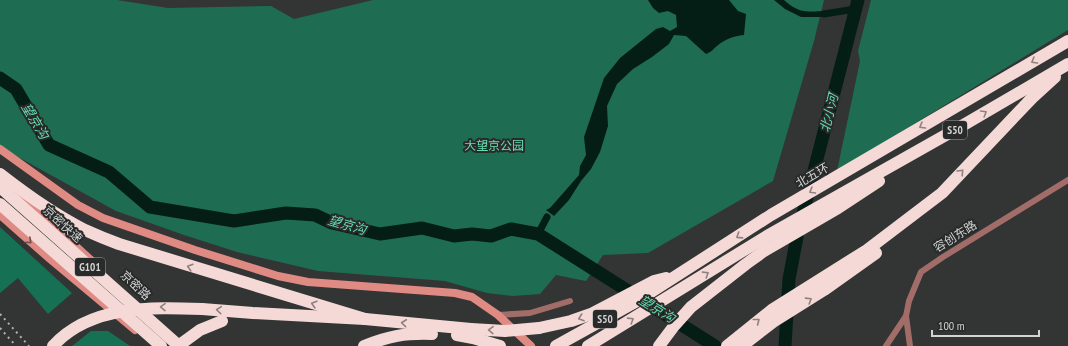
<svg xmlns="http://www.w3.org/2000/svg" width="1068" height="346" font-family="'PT Sans Narrow','Noto Sans SC',sans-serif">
<rect width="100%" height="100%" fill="#323534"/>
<g fill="#1e6d53">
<path d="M0,0H117L168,8L271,6L294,19L373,0H824L814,41L773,181L648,253L603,255L586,281L556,275L540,294L513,296L487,293L445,281L318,271L237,252L184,235L116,211L0,147Z"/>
<path d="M871,0H1068V30L837,171L860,61L858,51Z"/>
</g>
<g fill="#167054">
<path d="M0,227L72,293L48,314L18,278L0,293Z"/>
<path d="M91,331H108L130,346H72Z"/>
</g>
<g fill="#051e15">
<path d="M648,0H729L738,11L746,14L744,35C734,36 725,39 717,46C712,50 713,51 706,54L686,36L674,35L669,44L652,57L633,69L617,84L607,106L608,126L600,152L591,169L581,181L569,200L554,216L546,210L550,208L579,175L580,166L586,155L584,137L604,78L620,58L656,29L663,27L670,31L677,27L676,15L668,11L659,13L653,8Z"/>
<path d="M774,0H784C798,13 806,12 824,11V17H801L785,9Z"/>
</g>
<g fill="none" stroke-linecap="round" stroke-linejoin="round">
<g stroke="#051e15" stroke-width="7">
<path d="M824,14L855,9"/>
<path d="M538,234L547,217"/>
</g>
<g stroke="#051e15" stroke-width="13">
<path d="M0,78L16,89L49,145L109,172L150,207L234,221L286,213L315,215L332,223L380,234L422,228L454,236L472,234L491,236L511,229L538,234L715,346"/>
<path d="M800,225L858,0"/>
<path d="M785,346L789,279L797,237"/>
</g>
<g stroke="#a26d68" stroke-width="6">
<path d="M498,315L530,313L570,301"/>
<path d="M886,346L906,316"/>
<path d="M910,346L906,316L909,301L921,272L943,257L1068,180"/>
</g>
<g stroke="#df8b84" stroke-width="8">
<path d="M0,149L78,205L103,218L195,250L278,276L308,282L455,293L472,297L498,315L531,346"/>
<path d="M20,195L93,262"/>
<path d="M0,215L50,259L135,330"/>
</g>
<g stroke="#f5d9d7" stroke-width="12">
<path d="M0,174C27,195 55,215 85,230C96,235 108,240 119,244L365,319"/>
<path d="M0,204L161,346"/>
<path d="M202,309L253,313L365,319L471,329"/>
<path d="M539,328L571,321L591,314L654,281L666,278"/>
<path d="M457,335L473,338L500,346"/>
<path d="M364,346C389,336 405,333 432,334"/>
<path d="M556,346L637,301L771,215L1068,41"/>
<path d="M588,346L767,236L960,127L1068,64"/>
<path d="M659,346L674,326L691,307L746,264L764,251L838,208L879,181"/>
<path d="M727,346L773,309L867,250L942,193L1032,98L1055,77"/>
<path d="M742,346L773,322L824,290L876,253"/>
</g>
<g stroke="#afb1b0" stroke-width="2" stroke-dasharray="2 4" stroke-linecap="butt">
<path d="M0,314L29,346"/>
<path d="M0,328L16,346"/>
</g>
<g stroke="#f5d9d7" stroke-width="12">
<path d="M0,187L179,346"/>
<path d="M471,329L505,331L539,328"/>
<path d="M53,346C90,305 152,307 202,309"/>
<path d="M178,346L200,330L222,321"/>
</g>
</g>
<defs><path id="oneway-chevron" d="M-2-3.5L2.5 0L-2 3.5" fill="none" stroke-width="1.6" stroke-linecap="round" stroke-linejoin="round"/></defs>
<g stroke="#8e8280">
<use href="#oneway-chevron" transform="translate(1034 61) rotate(150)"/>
<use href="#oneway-chevron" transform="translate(984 113) rotate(-31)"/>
<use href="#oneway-chevron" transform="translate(922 126) rotate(150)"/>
<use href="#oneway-chevron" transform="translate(961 172) rotate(-47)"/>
<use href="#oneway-chevron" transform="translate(812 191) rotate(150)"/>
<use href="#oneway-chevron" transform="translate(739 236) rotate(147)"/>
<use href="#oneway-chevron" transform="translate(190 267) rotate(-163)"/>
<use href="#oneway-chevron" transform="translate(706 274) rotate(-32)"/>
<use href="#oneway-chevron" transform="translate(809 300) rotate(-32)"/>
<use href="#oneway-chevron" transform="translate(314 304) rotate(-164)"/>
<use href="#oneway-chevron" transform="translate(163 307) rotate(-179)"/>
<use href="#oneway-chevron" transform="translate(219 310) rotate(-175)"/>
<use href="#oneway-chevron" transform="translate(581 318) rotate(161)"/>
<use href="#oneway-chevron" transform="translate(631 320) rotate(-32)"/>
<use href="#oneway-chevron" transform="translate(757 321) rotate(-38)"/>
<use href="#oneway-chevron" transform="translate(404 323) rotate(-174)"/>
<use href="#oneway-chevron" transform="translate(491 330) rotate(-178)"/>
</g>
<use stroke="#71514e" href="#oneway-chevron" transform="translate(29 241) rotate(42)"/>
<g text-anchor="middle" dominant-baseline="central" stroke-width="4" stroke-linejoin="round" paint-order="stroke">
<g fill="#282b2a" stroke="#9fa1a0" stroke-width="1">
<rect x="943" y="121" width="24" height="18" rx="3"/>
<rect x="75" y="258" width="30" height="18" rx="3"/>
<rect x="593" y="310" width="24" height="18" rx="3"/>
</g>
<g font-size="11" font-weight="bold" fill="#d2d4d3">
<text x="955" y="130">S50</text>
<text x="90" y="267">G101</text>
<text x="605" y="319">S50</text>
</g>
<g font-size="12" fill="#69ddb2" stroke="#282b2a">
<text x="494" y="145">大望京公园</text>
</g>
<g font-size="12" fill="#d2d4d3" stroke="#282b2a">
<text transform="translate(812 175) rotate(-30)">北五环</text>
<text transform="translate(63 224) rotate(42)">京密快速</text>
<text transform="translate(955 236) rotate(-32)">容创东路</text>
<text transform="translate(136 285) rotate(43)">京密路</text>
</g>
<g font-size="13" font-style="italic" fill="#66daaf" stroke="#282b2a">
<text transform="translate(829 113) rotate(-76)">北小河</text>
<text transform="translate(35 121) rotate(59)">望京沟</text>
<text transform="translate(347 225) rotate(16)">望京沟</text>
<text transform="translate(657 309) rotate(32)">望京沟</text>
</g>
</g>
<path d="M932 330v6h107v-6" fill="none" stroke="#d2d4d3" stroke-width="2"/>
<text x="938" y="330" font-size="12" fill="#d2d4d3" stroke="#282b2a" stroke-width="3" paint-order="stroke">100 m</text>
</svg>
